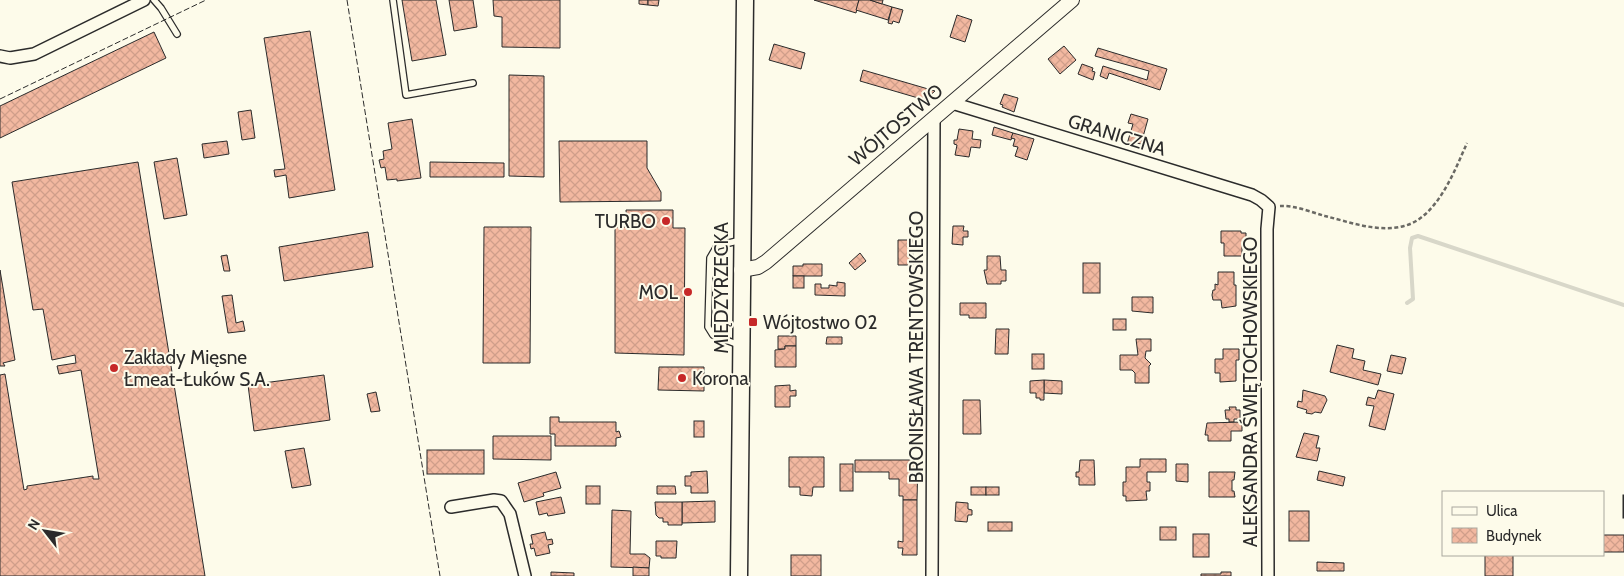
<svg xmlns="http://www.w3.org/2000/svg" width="1624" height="576" font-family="Cabin,sans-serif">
<defs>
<pattern id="building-cross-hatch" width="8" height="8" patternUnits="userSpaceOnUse" patternTransform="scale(1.25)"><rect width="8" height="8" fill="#f2b8a0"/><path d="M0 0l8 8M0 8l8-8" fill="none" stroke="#d09e8a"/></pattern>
</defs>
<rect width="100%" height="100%" fill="#fdfbea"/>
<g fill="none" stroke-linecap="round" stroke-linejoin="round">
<path stroke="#d8d7c9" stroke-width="4" d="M1407,303L1413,299L1410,248L1412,238L1418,236L1624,305"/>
</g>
<g fill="url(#building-cross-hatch)" stroke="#2b2b2b">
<path d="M402,0H436L446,55L412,61Z"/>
<path d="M449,0H473L477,27L454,31Z"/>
<path d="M493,0H560V48L502,47V17L494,16Z"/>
<path d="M639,0H648V5L639,4Z"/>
<path d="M648,0H659L658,6L648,5Z"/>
<path d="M814,0H859L856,13Z"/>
<path d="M859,0H870L892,7L888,20L856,10Z"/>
<path d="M870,0H883L882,4Z"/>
<path d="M892,7L903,10L899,23L893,21L892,24L888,23Z"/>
<path d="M957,15L972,20L965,42L950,37Z"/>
<path d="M310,31L335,190L289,198L286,175L275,177L274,170L285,169L264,38Z"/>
<path d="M154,32L166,58L0,138V106Z"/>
<path d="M774,44L805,53L801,69L769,60Z"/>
<path d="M1064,46L1076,60L1060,74L1048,59Z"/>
<path d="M1098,48L1167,69L1160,90L1109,73L1107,79L1100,76L1103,66L1147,80L1149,71L1095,56Z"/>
<path d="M1082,64L1093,68L1092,71L1095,72L1093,80L1078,74Z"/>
<path d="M863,70L935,91L925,100L860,81Z"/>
<path d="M509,75L544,76V177L509,176Z"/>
<path d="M1004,94L1018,98L1014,112L1002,107L1003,105L1000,104Z"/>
<path d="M251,110L255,138L242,140L238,112Z"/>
<path d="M1131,114L1148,119L1141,144L1137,143L1136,146L1127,144L1133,124L1128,123Z"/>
<path d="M412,119L421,178L397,181V179L387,180L385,167L381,168L379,160L384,159L383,151L392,149L388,123Z"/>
<path d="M994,127L1013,133L1011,140L992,135Z"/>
<path d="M959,129L973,131L972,139L981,140L980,148L971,147L969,157L955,155L957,145L954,144V140H957Z"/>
<path d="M1013,133L1034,139L1027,160L1015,156L1018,147L1013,146L1015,139L1011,138Z"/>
<path d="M227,141L229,154L204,158L202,144Z"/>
<path d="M559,141H647V168L661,192V201L560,202Z"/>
<path d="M177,158L187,215L164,219L154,162Z"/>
<path d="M138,162L205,576H0V375L5,374L24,490L27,489V486L93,476V479H99L81,370L59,374L57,366L76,363L75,355L52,360L43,309L33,310L12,182Z"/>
<path d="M430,162L504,163V177H430Z"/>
<path d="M626,210H673V228H685L684,355L615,353V227H627Z"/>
<path d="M953,226H964L963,231H968V237H963V245L952,244Z"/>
<path d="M484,227H531L530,363H483Z"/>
<path d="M1221,231H1241V233H1246V243H1242V256H1224V243H1221Z"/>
<path d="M368,232L373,267L284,281L279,247Z"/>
<path d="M898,240H913V242H917V252H913V265H898Z"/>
<path d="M860,253L866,261L855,270L849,263Z"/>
<path d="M227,255L230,271H224L221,256Z"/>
<path d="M987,256H1000L1001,270H1006V281H1001V284H987L984,270H987Z"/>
<rect x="1083" y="263" width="17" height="30"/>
<path d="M803,264H822V276H793V266H803Z"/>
<path d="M0,270L15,360L3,363L5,366H0Z"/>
<path d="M1218,272H1234V285H1236V306L1222,308L1221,300H1213L1212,295L1213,290H1215V284L1218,285Z"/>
<rect x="793" y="276" width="11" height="12"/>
<path d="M837,282L845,283V296L815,295V284H821V288H829V285L837,286Z"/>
<path d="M232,295L236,323L243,321L245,331L228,333L222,296Z"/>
<path d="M1132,297H1153V313L1132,311Z"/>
<path d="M960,303H986V318H969V315H960Z"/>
<rect x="1113" y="319" width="13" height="11"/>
<path d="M996,329H1009L1008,354H995Z"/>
<path d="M778,336H796V346H785V349H778Z"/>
<path d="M827,337H842V344H826Z"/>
<path d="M1136,339H1151V351H1146L1145,358L1151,364L1149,366V383H1135V373L1132,370H1120V355H1138Z"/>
<path d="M1337,345L1354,349L1352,358L1365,361L1363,370L1381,374L1378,385L1330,372Z"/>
<path d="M785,346H796V367H775V350L785,349Z"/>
<path d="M1223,349H1239V360H1236V381L1220,382V373H1215V359H1223Z"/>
<rect x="1032" y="354" width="12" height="15"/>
<path d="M1391,355L1406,358L1402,374L1387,371Z"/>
<path d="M659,367H704V391L658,390Z"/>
<path d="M324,375L330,420L254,431L248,385Z"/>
<path d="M1044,380L1062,381V394L1044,393Z"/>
<path d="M1044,380V400H1040V398H1036V393H1030V381Z"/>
<path d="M790,385V391L796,390V396H790V407H775V386Z"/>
<path d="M1303,390L1325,396L1327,400L1321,413L1315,412L1312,414L1306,413L1307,410L1297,407L1298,401L1302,402Z"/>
<path d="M1378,390L1394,394L1385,430L1369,426L1374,406L1366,405L1368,397L1375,399Z"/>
<path d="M376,392L380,411L371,412L367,394Z"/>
<path d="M963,400H980L981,434H963Z"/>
<path d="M1229,407H1236V410H1240V419H1234V422H1229V419H1226L1225,410H1230Z"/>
<path d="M550,417H559V422H616V432L619,431L621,437L616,438V446H555V434H550Z"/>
<rect x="694" y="421" width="10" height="16"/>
<path d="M1242,422V431H1231V441H1208V435H1205L1207,423Z"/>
<path d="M1304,433L1319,436L1316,448H1320L1317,461L1296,457Z"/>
<path d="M493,436H551V460L493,459Z"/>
<path d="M304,448L311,485L292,488L285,451Z"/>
<rect x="427" y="450" width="57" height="24"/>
<path d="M789,457H824V487H813L812,496L800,495V487H789Z"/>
<path d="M1140,459H1166V472H1147V482H1150V491H1146L1147,500L1126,501V496H1123V482H1126V467H1140Z"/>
<path d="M855,460H918L917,500H903V496H899V479H889V472H855Z"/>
<path d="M1080,460H1094L1095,485H1079V477H1076V472H1079Z"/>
<rect x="840" y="464" width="13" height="27"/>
<path d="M1176,464H1188V482L1176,481Z"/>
<path d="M707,471L708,493H691V486H685V476H691V472Z"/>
<path d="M1319,471L1345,477L1343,486L1317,480Z"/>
<path d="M556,472L561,488L543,493L544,496L524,502L518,483Z"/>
<path d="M1209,472H1235L1234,480H1232V491H1234L1235,497H1209Z"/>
<rect x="586" y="486" width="14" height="18"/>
<path d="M657,486H675L676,494H657Z"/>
<rect x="971" y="487" width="15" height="8"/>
<rect x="986" y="487" width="13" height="8"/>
<rect x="1623" y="495" width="1" height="23"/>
<path d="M561,497L565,513L548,516L547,513L539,515L536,502Z"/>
<path d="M903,500H917V555H902L903,548H898V541L903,542Z"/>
<path d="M715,501V522L682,523V502Z"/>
<path d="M655,502H682V525H668V522H663V518H659L656,515Z"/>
<path d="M956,502L968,503V509L972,510V515H968L967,522L955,521Z"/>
<path d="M612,510L631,511L630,554H645L650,558L649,568L611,567Z"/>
<rect x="1289" y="511" width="20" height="30"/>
<rect x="988" y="522" width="24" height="9"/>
<rect x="1160" y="527" width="16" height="13"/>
<path d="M545,532L547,540L552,539L553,544L548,545L550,553L536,556L534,548L531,549L530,544H533L531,535Z"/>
<rect x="1193" y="534" width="16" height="23"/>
<rect x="1603" y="535" width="21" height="17"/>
<path d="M656,541H677L676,558H661V556H656Z"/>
<rect x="791" y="555" width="30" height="21"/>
<rect x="1485" y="555" width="28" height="21"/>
<path d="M1317,562L1344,563V571H1317Z"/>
<path d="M633,567L649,568V576H633Z"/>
<path d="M551,572L574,573V576H551Z"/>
<path d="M1221,572H1231V576H1201V574H1221Z"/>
</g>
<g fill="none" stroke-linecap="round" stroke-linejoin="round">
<defs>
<g id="service">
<path d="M154,0L161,8L177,34"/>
<path d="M393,0L406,95L473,83"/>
<path d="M739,345L713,335L708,327L710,258L717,246L741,240"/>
</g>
<g id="minor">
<path d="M0,56L10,58L34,54L144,0"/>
<path d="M952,103L1252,195L1261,200L1269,207L1267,229L1268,576"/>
<path d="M451,507L494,500L501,501L510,514L525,576"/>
<path d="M932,576L934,118"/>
</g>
<path id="tertiary" d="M741,270L758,267L766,262L1072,0"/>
<path id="secondary" d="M739,576L745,0"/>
</defs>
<use href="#service" stroke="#2b2b2b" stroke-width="8"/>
<use href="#minor" stroke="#2b2b2b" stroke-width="14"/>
<use href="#tertiary" stroke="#2b2b2b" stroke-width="16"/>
<use href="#secondary" stroke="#2b2b2b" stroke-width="19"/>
<path stroke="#6a6964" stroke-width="2.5" stroke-dasharray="4 2.5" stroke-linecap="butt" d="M1280,206C1294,205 1311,212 1325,216C1349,222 1379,233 1404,226C1437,218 1455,170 1467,143"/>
<use href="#service" stroke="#fdfbea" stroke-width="5.5"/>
<use href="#minor" stroke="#fdfbea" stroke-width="11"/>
<use href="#tertiary" stroke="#fdfbea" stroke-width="14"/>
<use href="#secondary" stroke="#fdfbea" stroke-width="16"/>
<g stroke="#2b2b2b" stroke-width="1" stroke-dasharray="6 2.5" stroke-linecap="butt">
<path d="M347,0L440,576"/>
<path d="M0,99L206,0"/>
</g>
</g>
<g fill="#c62828" stroke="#fdfbea" stroke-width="2">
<circle cx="666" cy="221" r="5"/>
<circle cx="688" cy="292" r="5"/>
<rect x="748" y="317" width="10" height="10" rx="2.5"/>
<circle cx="114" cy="368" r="5"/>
<circle cx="682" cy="378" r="5"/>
</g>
<g text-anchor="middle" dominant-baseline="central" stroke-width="4" stroke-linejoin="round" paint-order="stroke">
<g font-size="19" fill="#2b2b2b" stroke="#fdfbea">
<text transform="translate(896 125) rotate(-40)">WÓJTOSTWO</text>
<text transform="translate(1117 135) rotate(17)">GRANICZNA</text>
<text transform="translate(721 288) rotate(-90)">MIĘDZYRZECKA</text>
<text transform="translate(916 347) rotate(-90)">BRONISŁAWA TRENTOWSKIEGO</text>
<text transform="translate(1250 392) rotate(-90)">ALEKSANDRA ŚWIĘTOCHOWSKIEGO</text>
</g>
<g font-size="19" fill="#2b2b2b" stroke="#fdfbea" text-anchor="start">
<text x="656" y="221" text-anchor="end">TURBO</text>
<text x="678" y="292" text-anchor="end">MOL</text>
<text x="763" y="322">Wójtostwo 02</text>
<text x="124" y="357">Zakłady Mięsne<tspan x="124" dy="22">Łmeat-Łuków S.A.</tspan></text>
<text x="692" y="378">Korona</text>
</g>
</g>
<rect x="1442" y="491" width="162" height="65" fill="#fdfbea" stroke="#a9a89e"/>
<rect x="1452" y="507" width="25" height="8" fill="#fdfbea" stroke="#a9a89e"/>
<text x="1486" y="516" font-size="15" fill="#2b2b2b">Ulica</text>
<rect x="1452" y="528" width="25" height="15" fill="url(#building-cross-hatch)" stroke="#a9a89e"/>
<text x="1486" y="541" font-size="15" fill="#2b2b2b">Budynek</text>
<g transform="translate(45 531) rotate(301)" stroke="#fdfbea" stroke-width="4" paint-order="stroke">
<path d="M0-4L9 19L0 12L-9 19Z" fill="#2b2b2b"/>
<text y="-8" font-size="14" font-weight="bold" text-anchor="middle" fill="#2b2b2b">N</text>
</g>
</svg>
